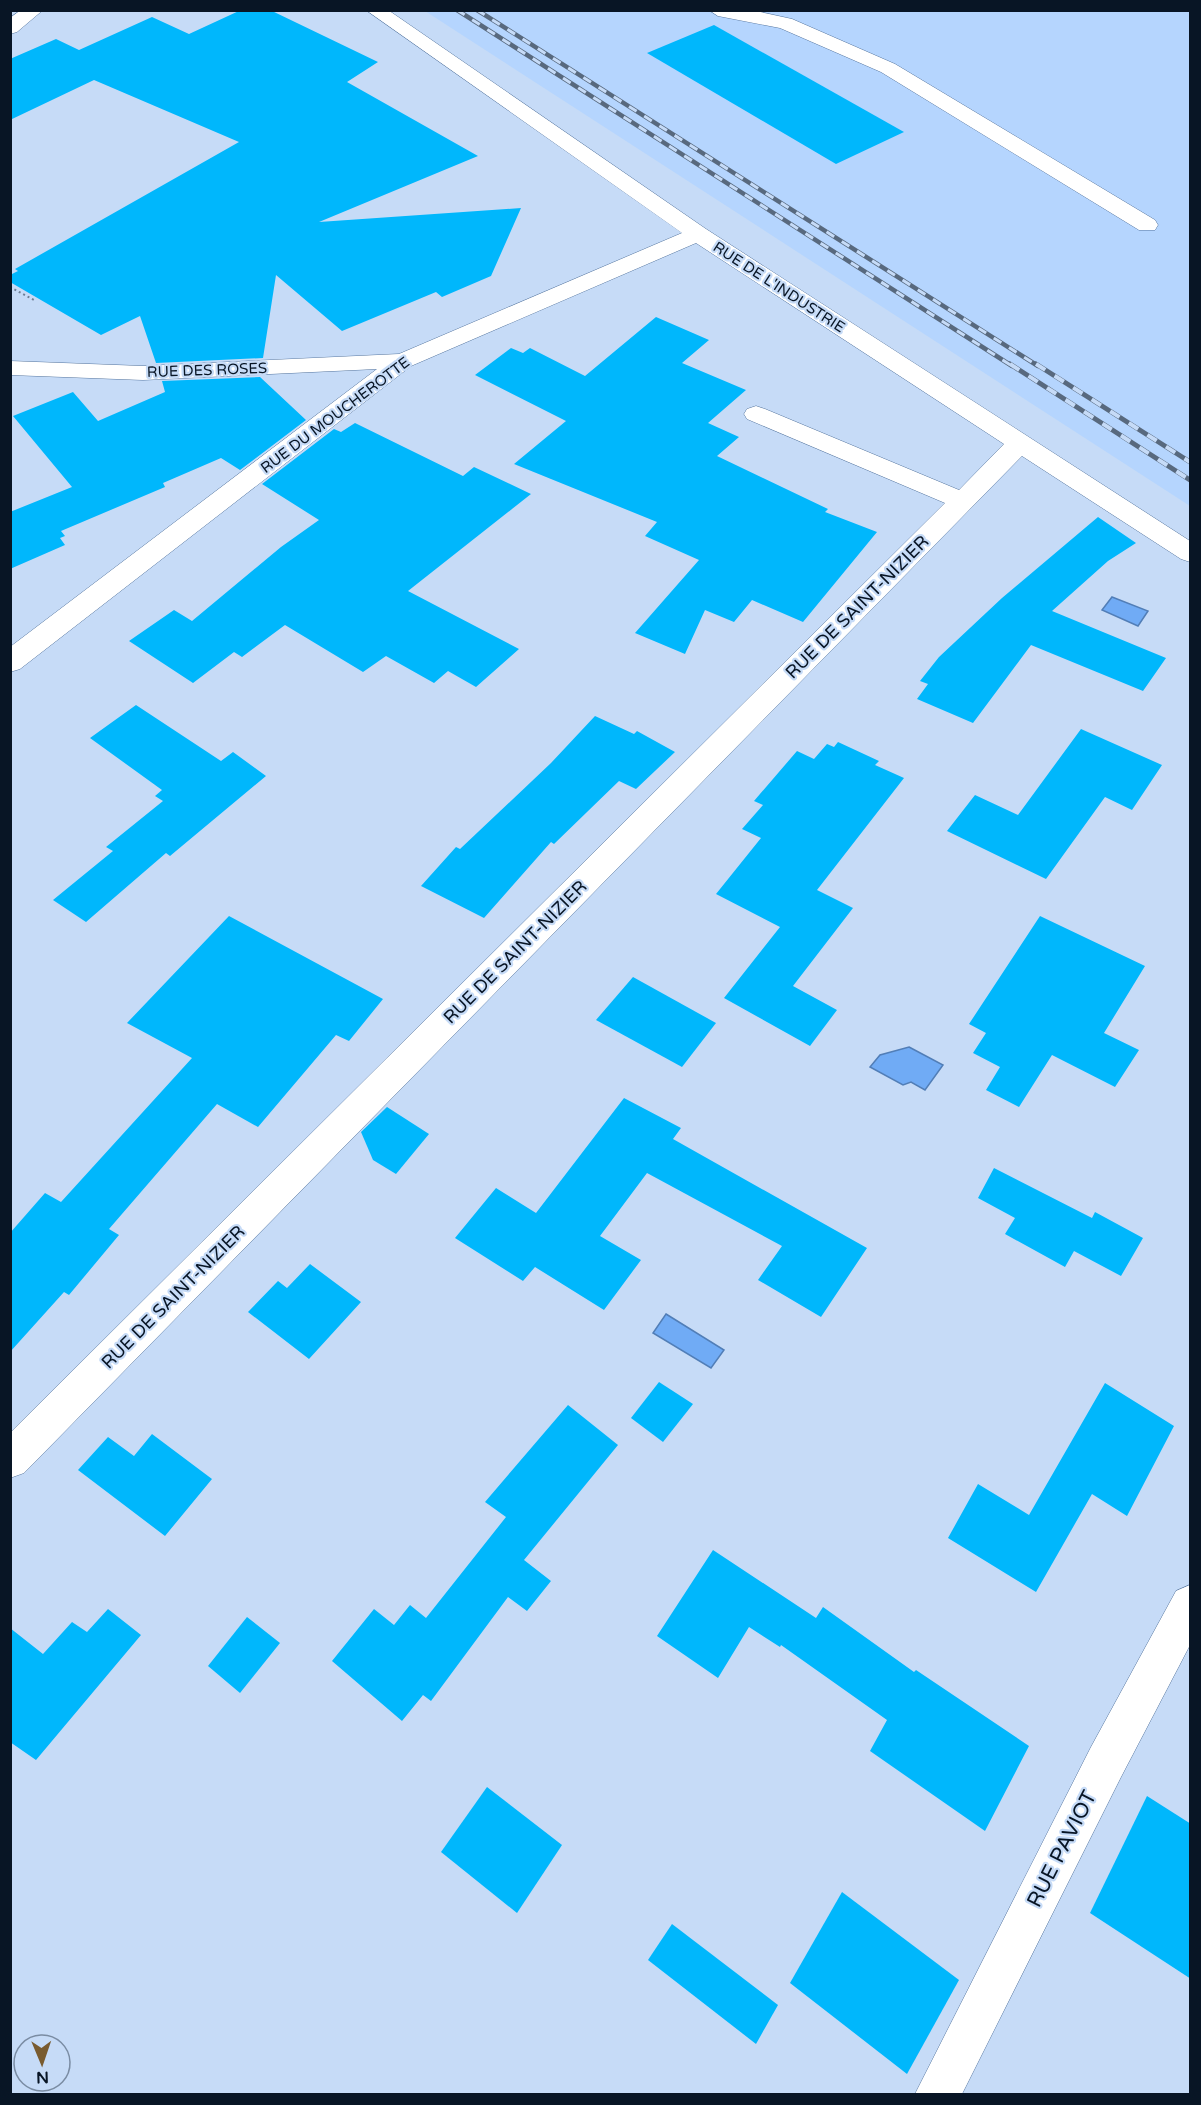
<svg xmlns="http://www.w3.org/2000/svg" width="1201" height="2105" font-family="'Varela Round',sans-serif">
<rect width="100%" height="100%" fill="#c6dbf7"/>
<path fill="#b5d5fe" d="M425,11H1190V506Z"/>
<g fill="#70abf5" stroke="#517eb7" stroke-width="1.5">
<path d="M1112,597L1148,611L1138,626L1102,610Z"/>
<path d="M909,1047L943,1065L925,1090L911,1082L903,1085L870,1067L880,1055Z"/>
<path d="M666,1314L724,1350L711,1368L653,1333Z"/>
</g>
<g fill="#00b7fc">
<path d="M241,10H270L378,62L347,82L478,156L319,222L521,208L491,276L442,297L436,292L342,331L276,275L263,358L156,363L140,316L101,335L10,282V275L18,271L15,269L239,142L94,80L10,120V59L56,39L79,50L152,17L189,34Z"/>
<path d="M714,25L904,132L836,164L647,53Z"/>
<path d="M656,317L709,340L682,363L746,390L708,423L739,437L717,456L828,509L825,512L877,532L803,622L752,600L734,622L705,610L685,654L635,633L699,560L645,536L657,522L514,464L566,421L475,375L511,348L523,353L530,348L585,376Z"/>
<path d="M260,377L306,420L240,470L221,458L163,483L165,487L61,531L65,536L60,538L65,545L10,569V512L72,487L13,416L73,392L98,421L165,392L162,381Z"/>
<path d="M355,423L463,476L474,467L531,494L408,591L519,649L476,687L448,671L434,683L386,656L363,672L285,625L242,657L234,652L193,683L129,641L174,610L192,621L281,547L319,520L262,484L334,429L341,432Z"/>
<path d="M1098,517L1136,543L1108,561L1052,611L1166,658L1143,691L1031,645L973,723L917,699L928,684L920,681L939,657L1002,598Z"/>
<path d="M136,705L221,761L233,752L266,776L170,856L166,853L86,922L53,900L113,851L106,847L163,801L155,796L162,790L90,738Z"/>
<path d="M595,716L634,734L637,731L675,752L636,789L619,781L554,844L551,842L484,918L421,886L456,847L460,849L551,763Z"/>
<path d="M1081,729L1162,765L1132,810L1105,797L1046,879L947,831L975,795L1018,815Z"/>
<path d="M838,742L879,761L875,765L904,778L817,890L853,908L793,986L837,1010L810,1046L724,998L780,927L716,894L761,838L742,829L763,805L754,801L797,751L814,759L827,744L834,747Z"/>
<path d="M229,916L383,999L349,1041L336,1035L258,1127L217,1104L109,1229L119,1235L69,1295L64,1292L10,1352V1233L45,1193L61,1202L192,1058L127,1023Z"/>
<path d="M1040,916L1145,966L1104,1033L1139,1050L1115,1087L1052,1055L1019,1107L986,1090L1000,1067L973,1053L986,1033L969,1024Z"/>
<path d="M633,977L716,1023L682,1067L596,1020Z"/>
<path d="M624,1098L681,1128L673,1139L867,1248L821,1317L758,1280L782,1246L647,1173L600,1236L641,1260L604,1310L535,1267L523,1281L455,1238L496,1188L536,1213Z"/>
<path d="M387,1107L429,1134L396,1174L373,1160L361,1132Z"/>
<path d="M994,1168L1092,1218L1095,1212L1143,1238L1121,1276L1074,1251L1065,1267L1005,1234L1015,1218L978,1198Z"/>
<path d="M310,1264L361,1302L309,1359L248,1312L278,1281L287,1288Z"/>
<path d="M659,1382L693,1404L663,1442L631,1418Z"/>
<path d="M1105,1383L1174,1426L1127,1516L1092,1494L1036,1592L948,1538L978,1484L1029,1515Z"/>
<path d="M568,1405L618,1445L524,1560L551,1581L527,1611L508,1597L431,1701L423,1695L402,1721L332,1661L374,1609L394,1625L410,1605L426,1618L506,1517L485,1502Z"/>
<path d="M152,1434L212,1479L165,1536L78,1470L108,1437L134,1456Z"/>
<path d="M713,1550L816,1618L823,1607L914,1672L916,1670L1029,1746L985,1831L870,1751L887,1720L781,1645L780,1647L749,1627L718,1678L657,1636Z"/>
<path d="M108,1609L141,1635L36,1760L10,1742V1628L43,1654L72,1622L87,1632Z"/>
<path d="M247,1617L280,1643L240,1693L208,1666Z"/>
<path d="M487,1787L562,1845L517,1913L441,1852Z"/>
<path d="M1147,1796L1191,1824V1979L1090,1913Z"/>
<path d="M842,1892L959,1980L907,2074L790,1983Z"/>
<path d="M672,1924L778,2005L756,2044L648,1960Z"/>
</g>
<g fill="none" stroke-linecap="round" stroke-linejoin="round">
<defs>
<g id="minor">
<path d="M21,10H43L17,32L10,34V18Z"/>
<path d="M366,10H388L706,229L1190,541V562L1181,559L1022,456L24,1473L10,1478V1433L945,503L747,419L744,414L747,409L756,406L765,409L959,490L1004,444L696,243L411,366L20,669L10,672V647L377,369L143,380L10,375V361L143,366L399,354L682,233Z"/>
<path d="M709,10H751L792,19L895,64L1155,220L1158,225L1155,230H1139L881,72L780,28L718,16Z"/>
<path d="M1190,1585V1645L1121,1777L962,2094H915L1091,1747L1176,1591Z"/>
</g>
</defs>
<use href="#minor" stroke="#56769f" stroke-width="1"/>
<path stroke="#6d7e95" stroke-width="2" stroke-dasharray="2 3" stroke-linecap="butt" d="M10,287L34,300"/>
<use href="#minor" fill="#fff" fill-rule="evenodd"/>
<defs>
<g id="rail-far1">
<path d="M457,10L1012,366"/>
<path d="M477,10L1038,366"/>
</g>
<g id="rail">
<path d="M1010,364L1190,480"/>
<path d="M1036,364L1190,462"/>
</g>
</defs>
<use href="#rail-far1" stroke="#58697e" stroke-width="4.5"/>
<use href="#rail" stroke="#58697e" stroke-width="5"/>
<use href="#rail-far1" stroke="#c6dbf7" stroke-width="3" stroke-dasharray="9" stroke-linecap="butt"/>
<use href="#rail" stroke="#c6dbf7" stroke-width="4" stroke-dasharray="11" stroke-linecap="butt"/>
</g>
<g text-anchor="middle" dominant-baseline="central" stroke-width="4.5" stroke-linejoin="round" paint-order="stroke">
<g font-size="15" fill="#081525" stroke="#c6dbf7">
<text transform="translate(779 287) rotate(33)">RUE DE L'INDUSTRIE</text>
<text transform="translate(207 370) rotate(-2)">RUE DES ROSES</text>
<text transform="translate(335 415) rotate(-37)">RUE DU MOUCHEROTTE</text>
</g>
<g font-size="18" fill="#081525" stroke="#c6dbf7">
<text transform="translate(857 607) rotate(-45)">RUE DE SAINT-NIZIER</text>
<text transform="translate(515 952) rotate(-45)">RUE DE SAINT-NIZIER</text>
<text transform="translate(173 1297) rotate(-45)">RUE DE SAINT-NIZIER</text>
</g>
<g font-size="21" fill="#081525" stroke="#c6dbf7">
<text transform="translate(1062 1849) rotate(-63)">RUE PAVIOT</text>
</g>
</g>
<rect width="1201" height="2105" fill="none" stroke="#081525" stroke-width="24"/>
<g transform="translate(42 2063) rotate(178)"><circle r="28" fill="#c6dbf7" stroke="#7a8ca3" stroke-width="1.5"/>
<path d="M0-4.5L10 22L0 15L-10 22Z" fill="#795b2f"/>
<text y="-9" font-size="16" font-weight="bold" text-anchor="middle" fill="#081525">N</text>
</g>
</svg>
